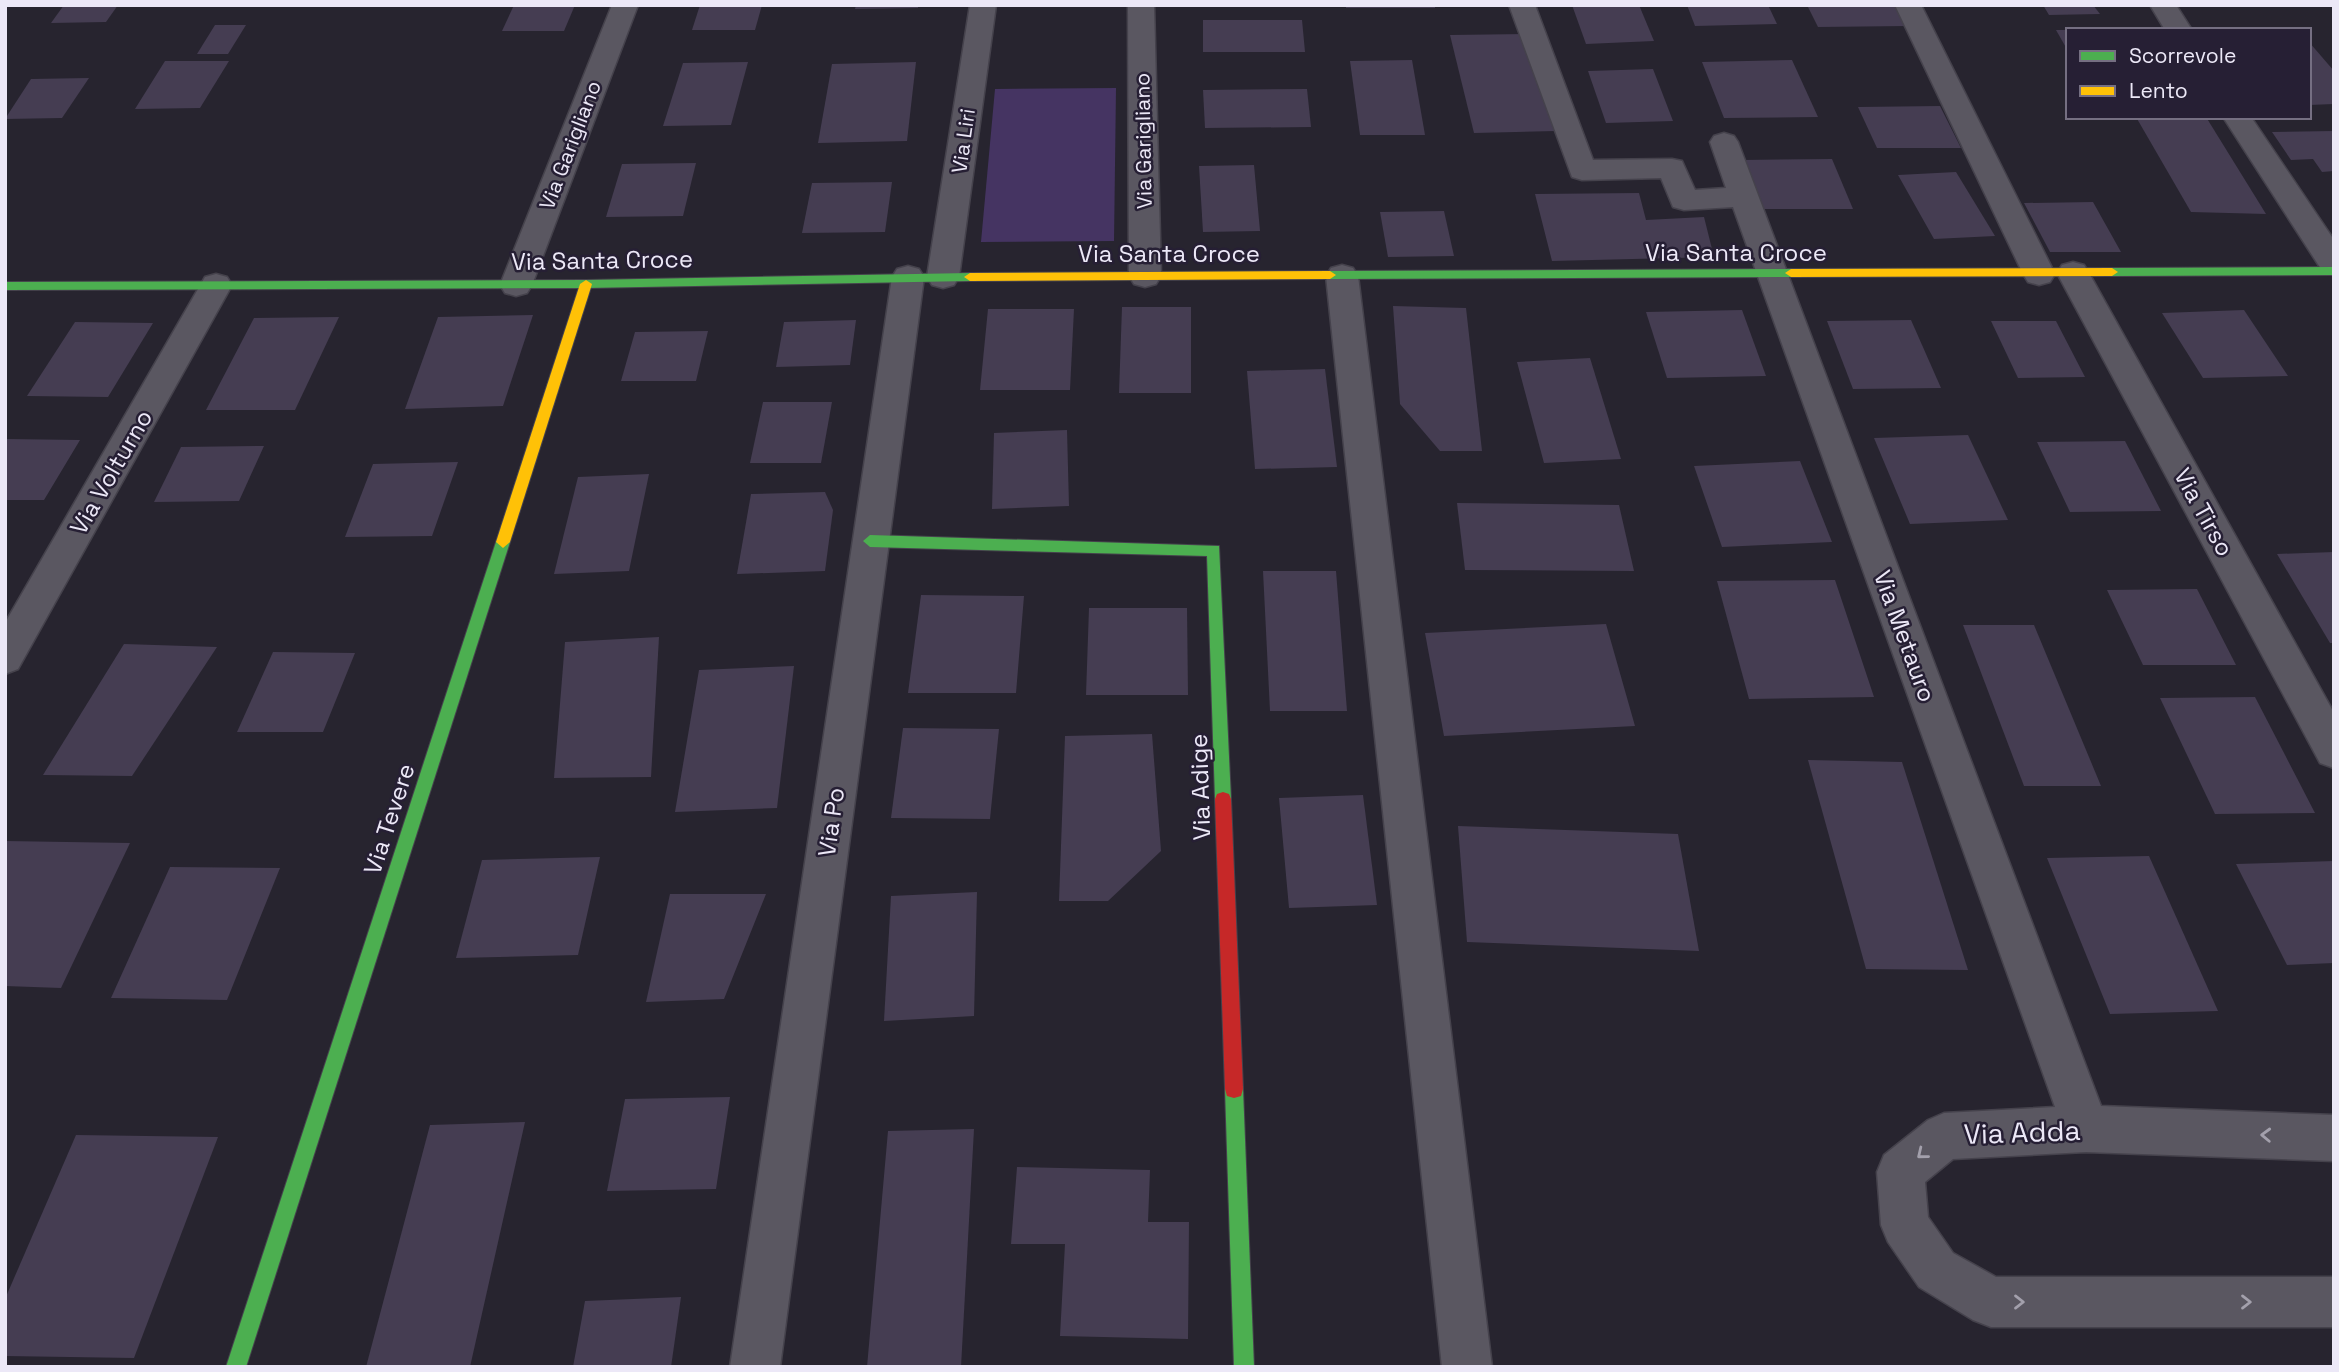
<svg xmlns="http://www.w3.org/2000/svg" width="2339" height="1372" font-family="'Space Grotesk',sans-serif">
<rect width="100%" height="100%" fill="#27242f"/>
<path fill="#453462" d="M1116,88L1114,241L981,242L995,89Z"/>
<g fill="#453d52">
<path d="M64,5H118L106,22L51,23Z"/>
<path d="M514,5H575L564,31H502Z"/>
<path d="M700,5H762L755,30H692Z"/>
<path d="M856,5H918V8L855,9Z"/>
<rect x="1346" y="5" width="89" height="3"/>
<path d="M1572,5H1639L1654,41L1586,44Z"/>
<path d="M1687,5H1768L1777,24L1695,26Z"/>
<path d="M1807,5H1897L1908,26L1818,27Z"/>
<path d="M2043,5H2093L2100,14L2049,15Z"/>
<path d="M1203,20H1302L1305,52H1203Z"/>
<path d="M215,25H246L228,54H197Z"/>
<path d="M2056,30H2068V51Z"/>
<path d="M1527,34L1556,131L1474,133L1450,35Z"/>
<path d="M2309,42L2334,71V104L2309,105Z"/>
<path d="M1412,60L1425,135H1360L1350,61Z"/>
<path d="M1792,60L1818,117L1724,118L1702,62Z"/>
<path d="M165,61H229L200,108L135,109Z"/>
<path d="M748,62L731,125L663,126L683,63Z"/>
<path d="M916,62L907,141L818,143L832,64Z"/>
<path d="M1653,69L1673,121L1606,123L1588,71Z"/>
<path d="M89,78L62,118L5,119L31,79Z"/>
<path d="M1307,89L1311,127L1205,128L1203,90Z"/>
<path d="M1940,106L1961,148H1877L1858,107Z"/>
<path d="M2136,117H2206L2266,214L2191,212Z"/>
<path d="M2334,131V171L2322,172L2313,159L2291,160L2272,132Z"/>
<path d="M1832,159L1853,209H1761L1742,160Z"/>
<path d="M696,163L683,216L606,217L622,164Z"/>
<path d="M1254,165L1260,231L1203,232L1199,166Z"/>
<path d="M1956,172L1995,236L1934,239L1898,175Z"/>
<path d="M892,182L885,232L802,233L812,183Z"/>
<path d="M1639,193L1646,220L1704,217L1714,257L1552,261L1535,194Z"/>
<path d="M2093,202L2121,252H2050L2024,203Z"/>
<path d="M1444,211L1454,256L1388,257L1380,212Z"/>
<path d="M1393,306L1466,308L1482,451H1440L1400,404Z"/>
<path d="M1122,307H1191V393H1119Z"/>
<path d="M988,309H1074L1070,390H980Z"/>
<path d="M1742,310L1766,376L1667,378L1646,312Z"/>
<path d="M2244,310L2288,376L2203,378L2162,313Z"/>
<path d="M533,315L503,406L405,409L438,317Z"/>
<path d="M339,317L295,410H206L254,318Z"/>
<path d="M856,320L850,365L776,367L784,322Z"/>
<path d="M1911,320L1941,388L1853,389L1827,321Z"/>
<path d="M1991,321H2056L2085,377L2018,378Z"/>
<path d="M75,322L153,323L108,397L27,396Z"/>
<path d="M708,331L696,381H621L635,332Z"/>
<path d="M1590,358L1621,459L1544,463L1517,362Z"/>
<path d="M1325,369L1337,467L1255,469L1247,371Z"/>
<path d="M763,402H832L821,463H750Z"/>
<path d="M1067,430L1069,506L992,509L994,433Z"/>
<path d="M1968,435L2008,520L1910,524L1874,438Z"/>
<path d="M5,439L80,440L44,500H5Z"/>
<path d="M2125,441L2161,511L2070,512L2037,442Z"/>
<path d="M264,446L239,501L154,502L181,447Z"/>
<path d="M1800,461L1832,542L1722,547L1694,466Z"/>
<path d="M458,462L432,536L345,537L373,464Z"/>
<path d="M649,474L629,571L554,574L578,477Z"/>
<path d="M825,492L833,510L825,571L737,574L751,494Z"/>
<path d="M1457,503L1619,505L1634,571L1465,570Z"/>
<path d="M2334,552V643H2330L2277,554Z"/>
<path d="M1263,571H1336L1347,711H1270Z"/>
<path d="M1835,580L1874,697L1749,699L1717,581Z"/>
<path d="M2197,589L2236,665H2143L2107,590Z"/>
<path d="M921,595L1024,596L1016,693H908Z"/>
<path d="M1089,608H1187L1188,695H1086Z"/>
<path d="M1606,624L1635,726L1444,736L1425,633Z"/>
<path d="M1963,625H2034L2101,786H2024Z"/>
<path d="M659,637L651,777L554,778L565,642Z"/>
<path d="M124,644L217,647L132,776L43,775Z"/>
<path d="M273,652L355,653L323,732H237Z"/>
<path d="M794,666L777,808L675,812L699,670Z"/>
<path d="M2255,697L2315,813L2215,814L2160,698Z"/>
<path d="M903,728L999,729L990,819L891,818Z"/>
<path d="M1152,734L1161,851L1108,901H1059L1065,736Z"/>
<path d="M1808,760L1902,762L1968,970L1866,969Z"/>
<path d="M1363,795L1377,905L1289,908L1279,798Z"/>
<path d="M1458,826L1678,834L1699,951L1467,942Z"/>
<path d="M5,841L130,843L61,988L5,986Z"/>
<path d="M2149,856L2218,1011L2110,1014L2047,858Z"/>
<path d="M600,857L578,955L456,958L482,860Z"/>
<path d="M2334,861V963L2287,965L2236,864Z"/>
<path d="M170,867L280,868L227,1000L111,998Z"/>
<path d="M977,892L974,1016L884,1021L891,896Z"/>
<path d="M670,894H766L724,999L646,1002Z"/>
<path d="M730,1097L716,1189L607,1191L625,1099Z"/>
<path d="M525,1122L470,1367H366L430,1125Z"/>
<path d="M974,1129L961,1367H867L888,1131Z"/>
<path d="M76,1135L218,1137L134,1358L5,1356V1299Z"/>
<path d="M1017,1167L1150,1170L1148,1222H1189L1188,1339L1060,1336L1065,1244H1011Z"/>
<path d="M681,1297L671,1367H573L585,1301Z"/>
</g>
<g fill="none" stroke-linecap="round" stroke-linejoin="round">
<defs>
<g id="street">
<path d="M612,5H638L532,285L527,293L516,296L505,293L500,285Z"/>
<path d="M970,5H996L959,277L954,285L943,288L932,285L927,277Z"/>
<path d="M1128,5H1154L1161,276L1156,284L1145,287L1134,284L1129,276Z"/>
<path d="M1509,5H1535L1593,160L1672,159L1682,161L1695,190L1726,188L1710,142L1714,136L1724,133L1734,136L1738,142L2101,1106L2334,1115V1161L2086,1152L1953,1159L1925,1182L1928,1217L1953,1253L1996,1277H2334V1327H1991L1973,1320L1919,1287L1888,1242L1881,1225L1877,1172L1884,1155L1928,1120L1944,1113L2055,1107L1733,207L1684,210L1673,207L1661,178L1582,180L1572,177Z"/>
<path d="M1895,5H1921L2055,274L2050,282L2039,285L2028,282L2023,274Z"/>
<path d="M2150,5H2176L2192,30H2165Z"/>
<path d="M2223,117H2251L2334,240V275L2323,272Z"/>
<path d="M2073,262L2084,265L2089,273L2334,713V768L2320,763L2057,273L2062,265Z"/>
<path d="M1342,265L1353,268L1358,276L1492,1367H1442L1326,276L1331,268Z"/>
<path d="M908,266L919,269L924,277L780,1367H730L892,277L897,269Z"/>
<path d="M216,274L227,277L232,285L18,669L5,674V623L205,277Z"/>
</g>
<g id="fast">
<path d="M2334,267V275L2112,276L2106,272L2112,268Z"/>
<path d="M1791,269L1797,273L1791,277L1330,279L1324,275L1330,271Z"/>
<path d="M970,273L976,277L970,281L586,288L5,290V282L586,280Z"/>
<path d="M870,535L1219,546L1231,799L1229,804L1223,806L1217,804L1215,799L1207,556L870,547L863,541Z"/>
<path d="M503,536L510,542L246,1367H226L496,542Z"/>
<path d="M1234,1080L1241,1082L1243,1089L1254,1367H1234L1225,1089L1227,1082Z"/>
</g>
<g id="slow">
<path d="M2112,268L2118,272L2112,276L1791,277L1785,273L1791,269Z"/>
<path d="M1330,271L1336,275L1330,279L970,281L964,277L970,273Z"/>
<path d="M586,280L592,284L510,542L503,548L496,542L580,284Z"/>
</g>
<path id="jam" d="M1223,792L1229,794L1231,799L1243,1089L1241,1096L1234,1098L1227,1096L1225,1089L1215,799L1217,794Z"/>
</defs>
<use href="#street" stroke="#45424c" stroke-width="3"/>
<use href="#fast" stroke="#45424c" stroke-width="2"/>
<use href="#slow" stroke="#45424c" stroke-width="2"/>
<use href="#jam" stroke="#45424c" stroke-width="2"/>
<use href="#street" fill="#5a5761" fill-rule="evenodd"/>
<use href="#fast" fill="#4caf50" fill-rule="evenodd"/>
<use href="#slow" fill="#ffc107" fill-rule="evenodd"/>
<use href="#jam" fill="#c62828" fill-rule="evenodd"/>
</g>
<defs><path id="oneway-chevron" d="M-2-3.5L2.5 0L-2 3.5" fill="none" stroke-width="1.6" stroke-linecap="round" stroke-linejoin="round" transform="scale(1.75)"/></defs>
<g stroke="#a3a0ac">
<use href="#oneway-chevron" transform="translate(2266 1135) rotate(-178)"/>
<use href="#oneway-chevron" transform="translate(1922 1154) rotate(141)"/>
<use href="#oneway-chevron" transform="translate(2019 1302)"/>
<use href="#oneway-chevron" transform="translate(2246 1302)"/>
</g>
<g text-anchor="middle" dominant-baseline="central" stroke-width="5" stroke-linejoin="round" paint-order="stroke">
<g font-size="21" fill="#ece8f7" stroke="#261f34">
<text transform="translate(963 141) rotate(-82)">Via Liri</text>
<text transform="translate(1143 141) rotate(-91)">Via Garigliano</text>
<text transform="translate(570 145) rotate(-69)">Via Garigliano</text>
</g>
<g font-size="24" fill="#ece8f7" stroke="#261f34">
<text x="1736" y="252">Via Santa Croce</text>
<text x="1169" y="253">Via Santa Croce</text>
<text transform="translate(602 260) rotate(-1)">Via Santa Croce</text>
<text transform="translate(111 472) rotate(-60)">Via Volturno</text>
<text transform="translate(2204 512) rotate(61)">Via Tirso</text>
<text transform="translate(1905 636) rotate(70)">Via Metauro</text>
<text transform="translate(1200 787) rotate(-92)">Via Adige</text>
<text transform="translate(389 819) rotate(-72)">Via Tevere</text>
<text transform="translate(831 822) rotate(-82)">Via Po</text>
</g>
<g font-size="28" fill="#ece8f7" stroke="#261f34">
<text transform="translate(2022 1132) rotate(-2)">Via Adda</text>
</g>
</g>
<rect width="2339" height="1372" fill="none" stroke="#ece8f7" stroke-width="14"/>
<rect x="2066" y="28" width="245" height="91" fill="#261f34" stroke="#756f82" stroke-width="2"/>
<rect x="2080" y="51" width="35" height="10" fill="#4caf50" stroke="#756f82" stroke-width="2"/>
<text x="2129" y="63" font-size="21" fill="#ece8f7">Scorrevole</text>
<rect x="2080" y="86" width="35" height="10" fill="#ffc107" stroke="#756f82" stroke-width="2"/>
<text x="2129" y="98" font-size="21" fill="#ece8f7">Lento</text>
</svg>
